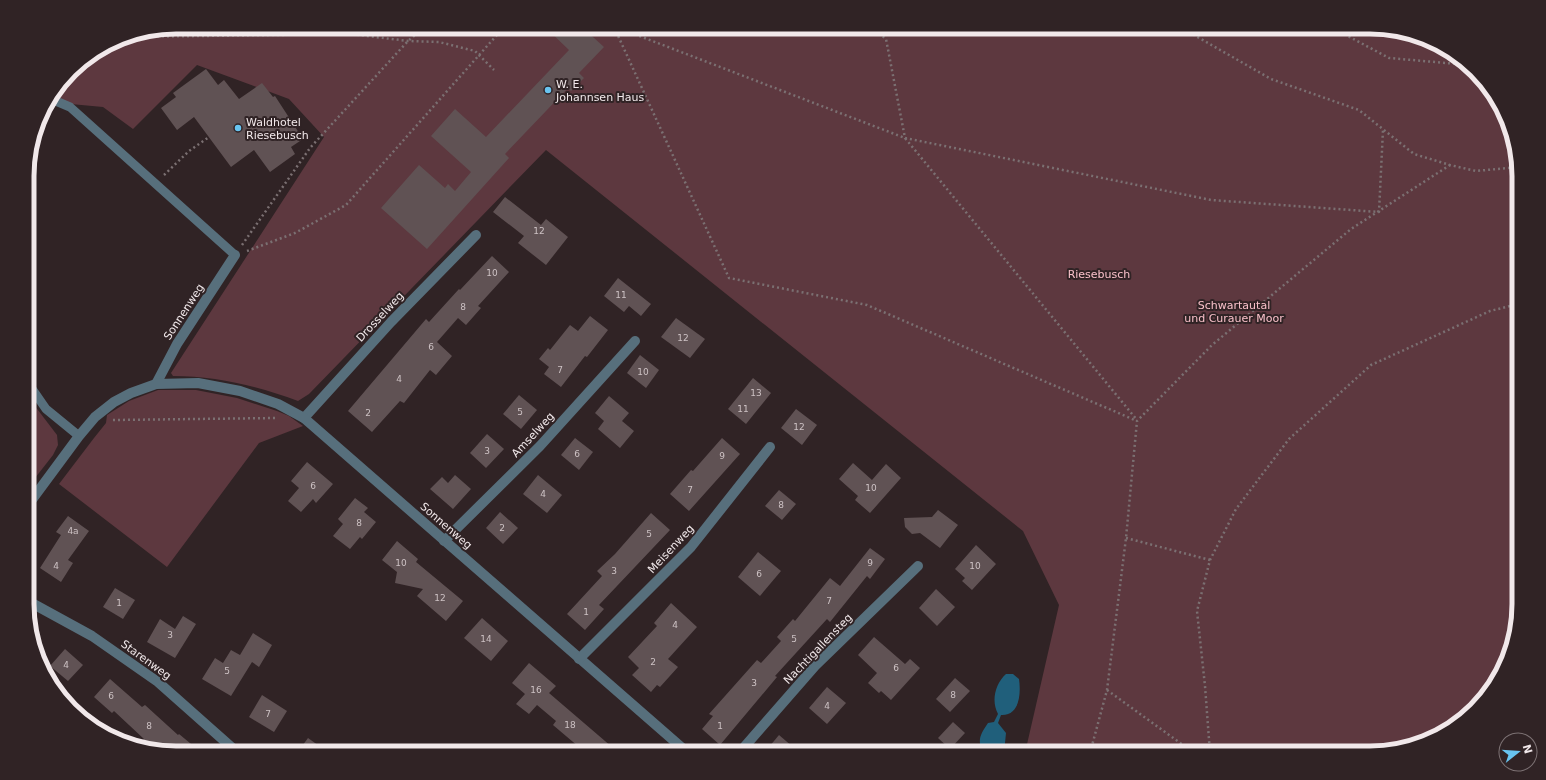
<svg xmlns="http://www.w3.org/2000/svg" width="1546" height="780" font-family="'DejaVu Sans',sans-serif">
<rect width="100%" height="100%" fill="#302325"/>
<g fill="#5d383f">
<path d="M176,27H1370L1435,42L1468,64L1494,93L1518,157L1519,604L1504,669L1482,702L1453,728L1418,745L1379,753H1025L1059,605L1023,531L546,150L309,394L298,401C258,386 216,376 173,376L171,373L324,137L289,99L197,65L133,129L103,107L49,102L78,64L119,38Z"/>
<path d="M158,390H196L237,398L277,411L289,416L303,426L259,443L167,567L59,484L94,438L106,423L107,415L129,401Z"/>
<path d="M28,397L57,435L58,445L53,455L28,487Z"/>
</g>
<path fill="#205f7b" d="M1006,674H1013L1019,679C1021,693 1020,716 1001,715L998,723L1006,733L1004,753H983C977,740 980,735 988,723L994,722L998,714C991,701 995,684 1006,674Z"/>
<g fill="#605254">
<path d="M545,27H582L604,47L579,73L584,78L571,91L568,88L505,154L509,158L427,249L381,208L419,165L445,188L448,184L455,191L471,172L431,136L455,109L486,137L569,50Z"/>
<path d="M206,69L218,85L224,80L239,99L262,83L273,97L275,96L303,139L291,147L295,154L270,172L254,150L231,167L194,117L177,130L161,108L176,97L173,93Z"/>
<path d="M505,197L541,225L546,219L568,237L546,265L518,243L524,236L493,212Z"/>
<path d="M492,256L509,272L478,306L481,308L466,325L458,318L437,342L452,356L436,375L430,370L404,403L400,401L372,432L348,411L426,319L429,322L459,289L460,290Z"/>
<path d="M618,278L651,304L641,316L629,306L624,312L604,296Z"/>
<path d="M590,316L608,330L587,357L585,356L561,387L544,374L549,367L539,359L548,348L550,350L570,325L578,331Z"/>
<path d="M676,318L705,339L690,358L661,337Z"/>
<path d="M640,355L659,370L646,388L627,373Z"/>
<path d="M753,378L771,393L746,424L728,409Z"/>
<path d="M519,395L537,410L521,429L503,414Z"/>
<path d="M609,396L629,413L622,421L634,431L620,448L598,429L604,421L595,413Z"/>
<path d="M796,409L817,425L802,445L781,428Z"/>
<path d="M487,434L504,449L486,468L470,453Z"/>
<path d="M575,438L593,452L579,470L561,455Z"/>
<path d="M722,438L740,454L689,511L670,494L691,470L693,471Z"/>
<path d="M307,462L333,484L316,503L313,499L301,512L288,501L299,488L291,481Z"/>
<path d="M853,463L872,480L886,464L901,478L870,513L855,500L858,496L839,479Z"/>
<path d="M455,475L471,489L453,509L430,489L442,477L448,483Z"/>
<path d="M538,475L562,495L547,513L523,494Z"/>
<path d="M779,490L796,504L782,520L765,506Z"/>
<path d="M355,498L368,508L364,512L376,522L362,539L360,537L350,549L333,536L343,524L338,519Z"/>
<path d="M938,510L958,525L940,548L920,533L912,534L905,527L904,518L932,517Z"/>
<path d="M500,512L518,528L503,544L486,528Z"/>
<path d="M651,513L670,530L599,605L604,609L585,630L567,614L602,576L597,571L615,554Z"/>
<path d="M68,516L89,531L68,560L73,563L61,582L40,568L61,535L56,532Z"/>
<path d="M397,541L418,559L416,562L463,601L446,621L417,596L423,589L395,583L397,572L382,560Z"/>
<path d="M976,545L996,564L972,590L962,581L965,578L955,569Z"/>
<path d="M870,548L885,559L870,579L867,576L830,622L827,619L775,676L777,677L720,745L702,729L713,716L709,714L757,660L761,663L781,641L777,637L793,619L795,621L830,578L840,586Z"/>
<path d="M758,552L781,571L760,596L738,577Z"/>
<path d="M115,588L135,600L123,619L103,607Z"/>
<path d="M936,589L955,607L937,626L919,608Z"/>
<path d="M671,603L697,627L668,659L678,667L660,687L657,685L651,692L632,675L639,668L628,657L657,626L654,623Z"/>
<path d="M183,616L196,624L175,658L147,642L160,619L175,629Z"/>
<path d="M482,618L508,641L491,661L464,638Z"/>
<path d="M253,633L272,645L259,667L252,662L231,696L202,679L215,658L223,663L231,650L240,655Z"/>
<path d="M874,637L905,664L910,659L920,668L891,700L881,691L879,693L868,683L877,673L858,655Z"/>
<path d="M65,649L83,665L68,681L50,666Z"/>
<path d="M529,663L556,686L549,693L619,753H586L553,725L556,721L537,705L529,714L516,704L525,694L512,683Z"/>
<path d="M955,678L970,691L950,712L936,699Z"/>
<path d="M110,679L142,707L145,705L178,735L179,734L202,753H176L138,744L144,739L114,711L112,713L94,697Z"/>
<path d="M827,687L846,703L827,724L809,708Z"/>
<path d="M262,695L287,711L274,732L249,717Z"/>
<path d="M953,722L965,733L950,749L938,738Z"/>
<path d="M779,735L800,753H764Z"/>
<path d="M308,738L329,753H297Z"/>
</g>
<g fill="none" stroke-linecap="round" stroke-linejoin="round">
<g stroke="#7b7072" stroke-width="2.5" stroke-dasharray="2 3" stroke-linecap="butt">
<path d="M614,27L729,278L867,305L1137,421"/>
<path d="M616,27L905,138L1137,420"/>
<path d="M871,27L886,39L905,138L1211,200L1379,212L1383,130"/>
<path d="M1180,27L1271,79L1359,110L1414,154L1450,165L1476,171L1518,167"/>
<path d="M1331,27L1389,58L1469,65"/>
<path d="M351,34L364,27"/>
<path d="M127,37L351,34L408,41L439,42L475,51L494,70"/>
<path d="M164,175L189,151L209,137"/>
<path d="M242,245L310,148L408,41L425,27"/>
<path d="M247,251L295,233L346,205L504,27"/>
<path d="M113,420L276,418"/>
<path d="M1126,538L1210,560"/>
<path d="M1107,690L1194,753"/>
<path d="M1090,753L1107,690L1126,538L1137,421L1212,345L1351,229L1450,165"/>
<path d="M1210,753L1205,686L1197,611L1210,560L1236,509L1289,439L1371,365L1490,311L1518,304"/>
</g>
<g stroke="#576f7c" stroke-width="9">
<path d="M51,99L70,107L235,255"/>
<path d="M28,383L46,409L79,436"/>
</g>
<g stroke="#576f7c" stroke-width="10">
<path d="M156,384L177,344L235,255"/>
<path d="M304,418L391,322L476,235"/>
<path d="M28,505L79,436L95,417L114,402L131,393L156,384L198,383L240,391L278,404L304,418L688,753"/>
<path d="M444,541L540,446L635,341"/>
<path d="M28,601L92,636L158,682L238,753"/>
<path d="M579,659L691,547L770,447"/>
<path d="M739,753L815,666L918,566"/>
<path d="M908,753V750"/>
</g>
</g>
<g fill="#68c4f0" stroke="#302325" stroke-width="1.5">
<circle cx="548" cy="90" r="4"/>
<circle cx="238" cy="128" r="4"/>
</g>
<g text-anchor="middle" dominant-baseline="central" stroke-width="4" stroke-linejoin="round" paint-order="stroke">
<g font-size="9" fill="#cdc2c4">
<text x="539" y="231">12</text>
<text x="492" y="273">10</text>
<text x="621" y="295">11</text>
<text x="463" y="307">8</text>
<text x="683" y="338">12</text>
<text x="431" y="347">6</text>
<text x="560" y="370">7</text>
<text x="643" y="372">10</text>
<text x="399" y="379">4</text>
<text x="756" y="393">13</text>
<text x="743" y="409">11</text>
<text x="520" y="412">5</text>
<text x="368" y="413">2</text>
<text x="799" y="427">12</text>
<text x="487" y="451">3</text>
<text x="577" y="454">6</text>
<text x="722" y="456">9</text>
<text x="313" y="486">6</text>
<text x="871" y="488">10</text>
<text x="690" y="490">7</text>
<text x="543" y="494">4</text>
<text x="781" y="505">8</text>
<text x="359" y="523">8</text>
<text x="502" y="528">2</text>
<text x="73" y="531">4a</text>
<text x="649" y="534">5</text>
<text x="401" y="563">10</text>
<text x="870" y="563">9</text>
<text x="56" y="566">4</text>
<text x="975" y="566">10</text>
<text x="614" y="571">3</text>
<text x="759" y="574">6</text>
<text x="440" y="598">12</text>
<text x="829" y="601">7</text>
<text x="119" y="603">1</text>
<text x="586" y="612">1</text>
<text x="675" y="625">4</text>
<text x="170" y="635">3</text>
<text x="486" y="639">14</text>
<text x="794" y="639">5</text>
<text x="653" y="662">2</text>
<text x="66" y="665">4</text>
<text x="896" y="668">6</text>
<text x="227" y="671">5</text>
<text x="754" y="683">3</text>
<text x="536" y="690">16</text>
<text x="953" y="695">8</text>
<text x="111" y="696">6</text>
<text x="827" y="706">4</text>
<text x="268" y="714">7</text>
<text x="570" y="725">18</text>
<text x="149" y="726">8</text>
<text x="720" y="726">1</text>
</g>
<g font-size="11" fill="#f1e8ea" stroke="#302325" text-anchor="start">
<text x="556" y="84">W. E.<tspan x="556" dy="13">Johannsen Haus</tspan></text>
<text x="246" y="122">Waldhotel<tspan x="246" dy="13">Riesebusch</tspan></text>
</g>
<g font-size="11" fill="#f8c0c9" stroke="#302325">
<text x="1099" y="274">Riesebusch</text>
<text x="1234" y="305">Schwartautal<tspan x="1234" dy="13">und Curauer Moor</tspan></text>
</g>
<g font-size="11" fill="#f1e8ea" stroke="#302325">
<text transform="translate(184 312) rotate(-57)">Sonnenweg</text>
<text transform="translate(380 317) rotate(-47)">Drosselweg</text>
<text transform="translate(533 435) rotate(-47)">Amselweg</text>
<text transform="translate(446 526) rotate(41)">Sonnenweg</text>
<text transform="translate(671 549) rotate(-47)">Meisenweg</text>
<text transform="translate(818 649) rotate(-46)">Nachtigallensteg</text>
<text transform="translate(146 660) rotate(36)">Starenweg</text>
</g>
</g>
<path d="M0 0H1546V780H0ZM176 34H1370A142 142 0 0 1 1512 176V604A142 142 0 0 1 1370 746H176A142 142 0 0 1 34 604V176A142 142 0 0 1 176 34Z" fill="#302325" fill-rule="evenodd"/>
<path fill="none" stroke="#f1e8ea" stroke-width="5" d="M176 34H1370A142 142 0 0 1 1512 176V604A142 142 0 0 1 1370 746H176A142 142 0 0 1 34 604V176A142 142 0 0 1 176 34Z"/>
<g transform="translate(1518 752) rotate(73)"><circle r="19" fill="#302325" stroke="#7d7274"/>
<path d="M0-3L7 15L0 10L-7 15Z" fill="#68c4f0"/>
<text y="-6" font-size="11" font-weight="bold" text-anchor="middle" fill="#f1e8ea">N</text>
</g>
</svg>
